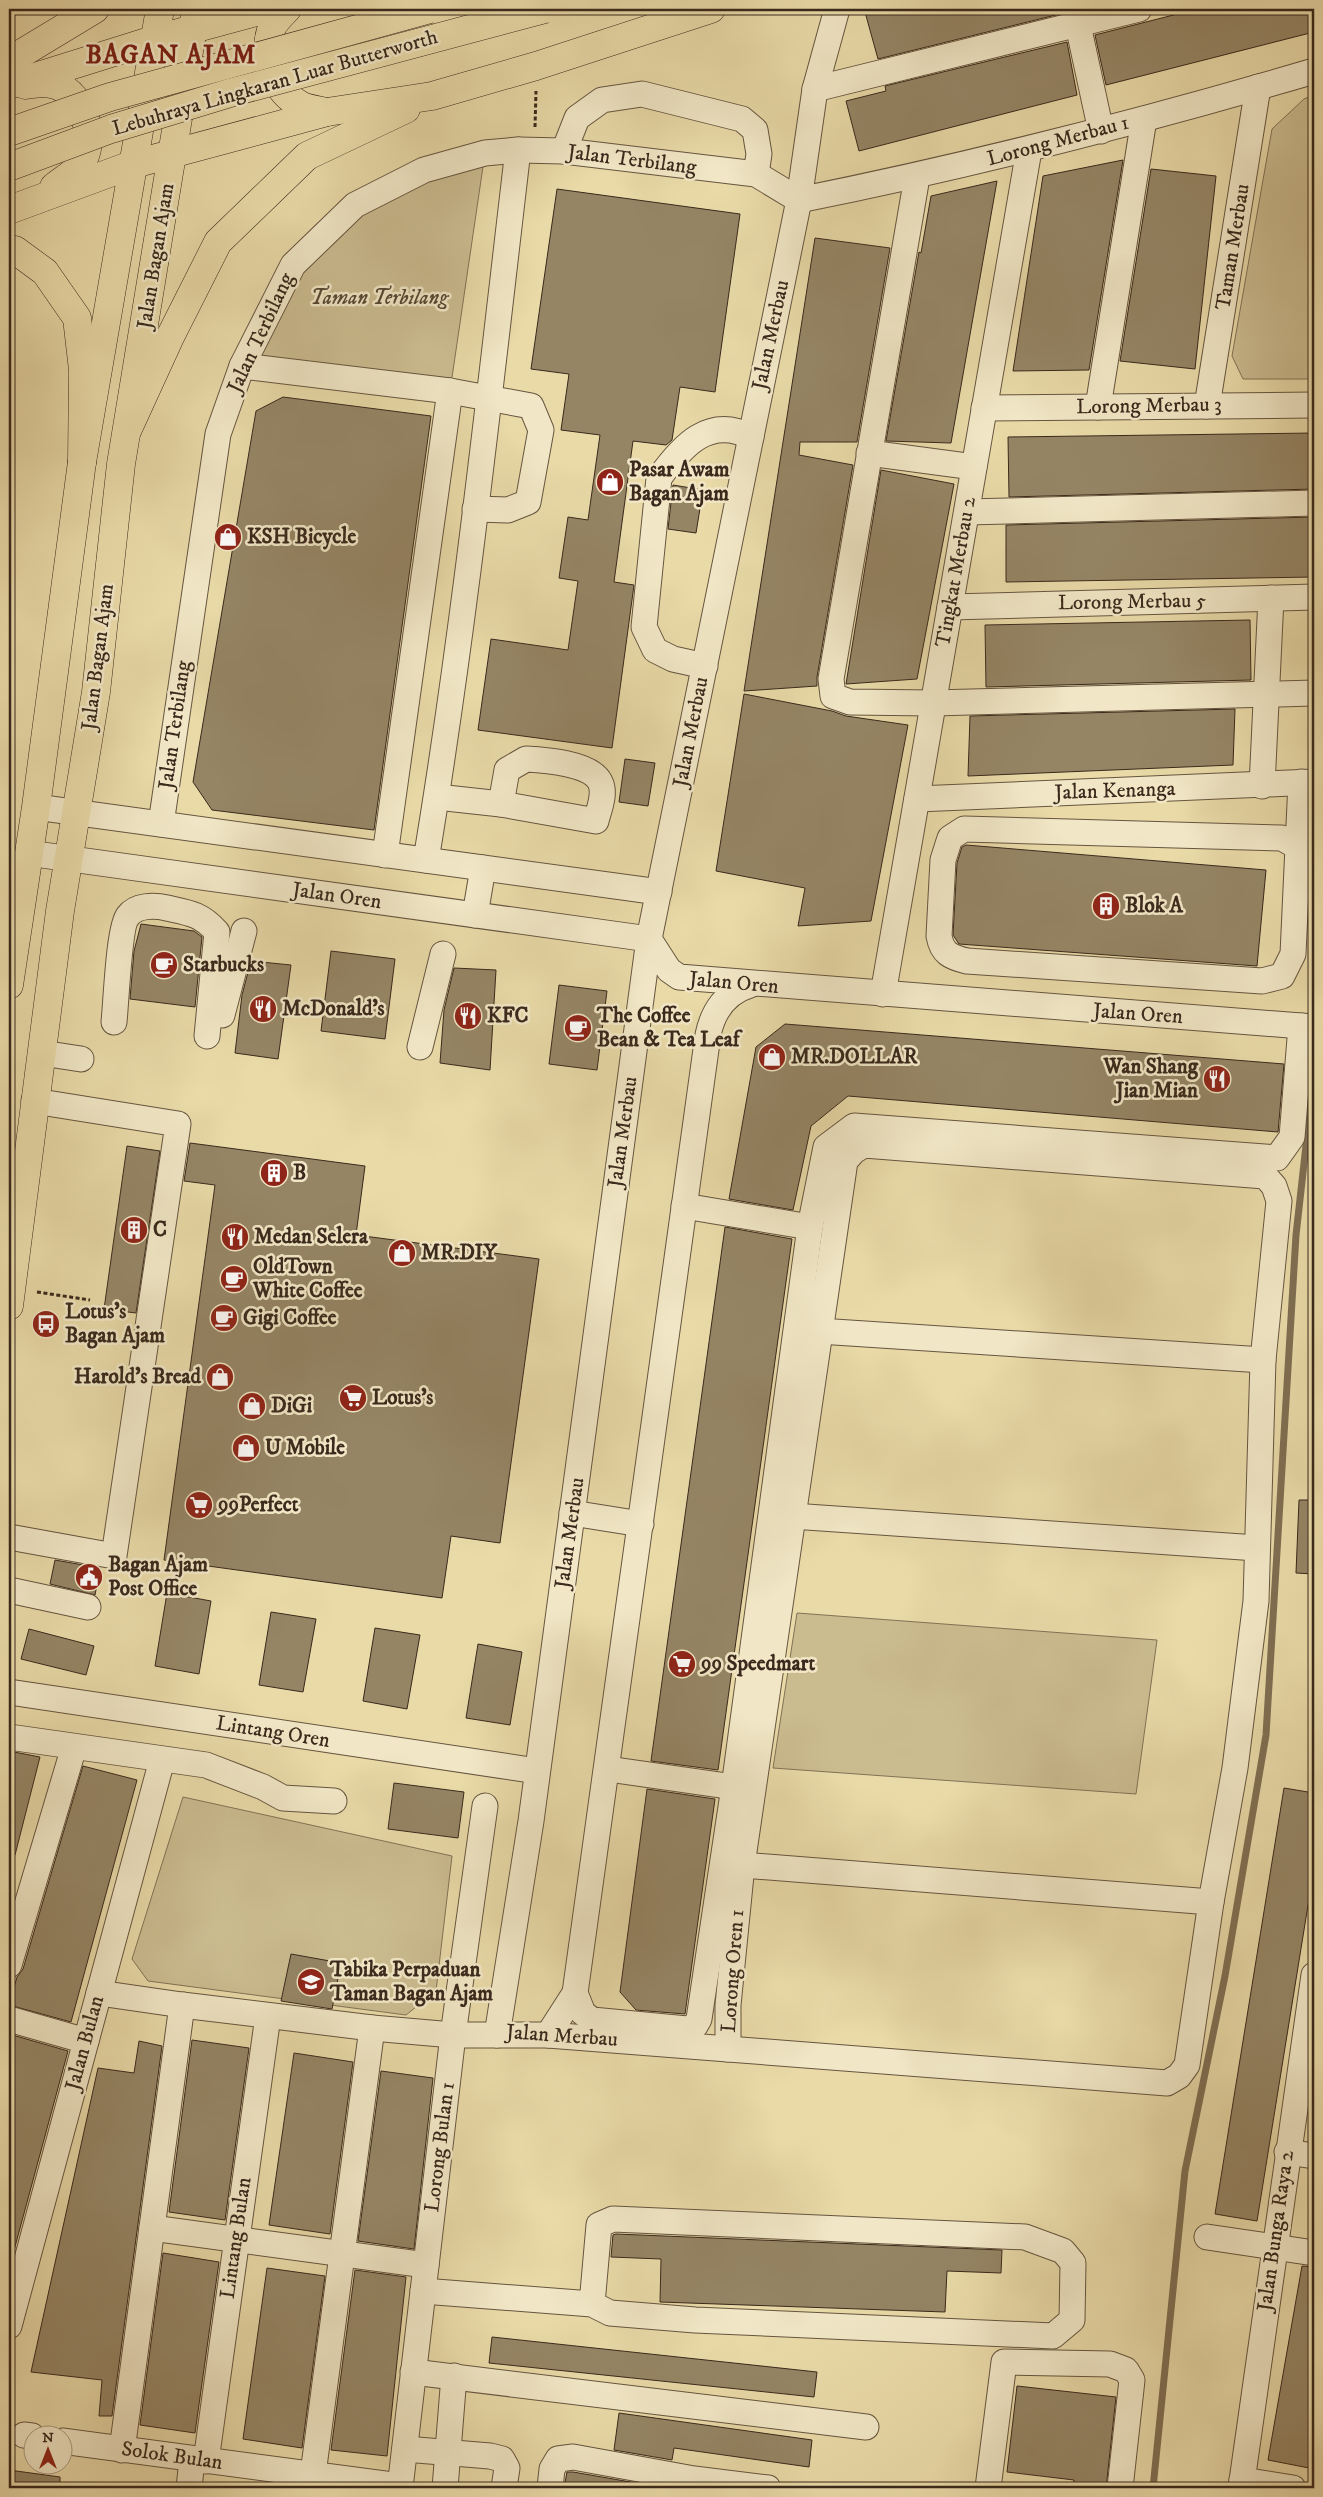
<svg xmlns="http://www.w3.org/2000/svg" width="1323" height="2497" font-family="'IM FELL DW Pica',serif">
<rect width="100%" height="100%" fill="#e9daa8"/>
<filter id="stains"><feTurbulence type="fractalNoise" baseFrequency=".004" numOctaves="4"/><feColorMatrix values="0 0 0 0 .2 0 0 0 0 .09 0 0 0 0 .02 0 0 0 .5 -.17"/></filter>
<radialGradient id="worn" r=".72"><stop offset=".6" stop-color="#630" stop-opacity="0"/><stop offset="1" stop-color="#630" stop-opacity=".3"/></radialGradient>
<g fill="#cbbc90" stroke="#827256">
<path d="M1314,95V379H1243L1232,356L1272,129L1304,99Z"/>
<path d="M485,153L450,391L242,366L293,265L355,205Z"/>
<path d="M797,1613L1157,1640L1136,1794L773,1768Z"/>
<path d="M183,1797L452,1856L436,1991L406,2015L148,1981L132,1959Z"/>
</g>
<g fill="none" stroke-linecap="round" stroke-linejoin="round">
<path stroke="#806f53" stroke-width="7" d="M1153,2488L1185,2171L1225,1976L1266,1735L1296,1235L1314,1074"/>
</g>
<g fill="#958565" stroke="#3a291c">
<path d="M875,9H1080L878,59L865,12Z"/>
<path d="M1197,9H1314V32L1106,85L1095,35Z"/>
<path d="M1067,42L1077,95L859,151L846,101L886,91L885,86Z"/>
<path d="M1123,160L1089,370L1013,371L1043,176Z"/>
<path d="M1151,169L1216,176L1195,369L1120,361Z"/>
<path d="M997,181L951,443L886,441L919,252L921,253L931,196Z"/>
<path d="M557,189L740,214L715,392L680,387L672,440L666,445L633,441L614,582L634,585L612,748L478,730L491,639L568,650L578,581L559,578L568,517L588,520L600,435L561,430L569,374L531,369Z"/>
<path d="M815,238L890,248L857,442H800L799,455L853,465L817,677V686L744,691Z"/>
<path d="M283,397L431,416L374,830L212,810L193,782L256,411Z"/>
<path d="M1314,433V489L1009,497L1008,437Z"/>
<path d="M881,470L954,484L917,679L846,684Z"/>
<path d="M673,485L703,490L696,533L668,529Z"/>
<path d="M1314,517V577L1006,582V525Z"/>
<path d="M1250,620L1251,680L986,687L985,625Z"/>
<path d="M744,694L832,711L846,716L908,725L871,921L798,926L805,888L716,871Z"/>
<path d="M1235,709L1233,765L968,776L970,716Z"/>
<path d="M625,759L655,763L648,806L619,802Z"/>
<path d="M966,845L1266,870L1257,966L959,944L953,935L957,863L962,847Z"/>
<path d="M141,924L194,931L202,937L195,1007L130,999L134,951Z"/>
<path d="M331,951L395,959L385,1039L321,1031Z"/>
<path d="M251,961L291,965L278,1059L235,1053L242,995Z"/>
<path d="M454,968L496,970L490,1070L440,1063L444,1010Z"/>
<path d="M559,985L607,991L597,1070L549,1064Z"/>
<path d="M785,1024L1284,1064L1278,1132L848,1096L811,1126L793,1210L729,1199L756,1047Z"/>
<path d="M190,1143L365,1166L356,1235L539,1259L500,1543L451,1536L442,1598L164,1560L215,1185L184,1181Z"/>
<path d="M127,1146L160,1151L136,1313L104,1309Z"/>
<path d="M725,1227L792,1239L718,1770L651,1761Z"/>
<path d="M1299,1500H1314V1574L1296,1573Z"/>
<path d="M55,1560L100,1568L95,1595L50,1584Z"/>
<path d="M167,1593L211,1601L199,1674L155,1666Z"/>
<path d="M271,1612L316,1619L303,1692L259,1685Z"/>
<path d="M375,1628L420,1635L407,1709L363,1701Z"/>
<path d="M29,1629L94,1646L86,1675L21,1659Z"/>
<path d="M478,1644L522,1652L510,1725L466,1718Z"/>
<path d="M9,1751L40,1757L15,1855L9,1854Z"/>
<path d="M83,1766L137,1780L71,2022L9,2005L17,1977L23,1969Z"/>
<path d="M394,1783L464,1792L458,1838L388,1829Z"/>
<path d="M1284,1788L1314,1793V1868L1257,2221L1215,2214Z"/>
<path d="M647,1789L715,1799L685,2014L636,2010L620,1992Z"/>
<path d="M291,1954L341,1963L332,2009L281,2001Z"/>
<path d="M9,2034L68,2051L13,2254H9Z"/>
<path d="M192,2040L249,2048L225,2220L169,2212Z"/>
<path d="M139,2041L162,2046L112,2416H99L102,2380L31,2372L98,2068L134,2073Z"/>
<path d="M294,2053L353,2062L330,2234L269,2225Z"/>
<path d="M381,2071L433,2078L414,2249L358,2241Z"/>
<path d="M616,2234L1002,2250L1001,2273L947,2271L945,2312L660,2302L661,2259L611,2257L613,2235Z"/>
<path d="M163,2253L219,2262L195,2433L140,2425Z"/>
<path d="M1302,2266L1314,2267V2469L1268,2460Z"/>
<path d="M267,2268L325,2276L302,2448L243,2439Z"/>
<path d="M355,2270L406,2277L387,2456L331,2450Z"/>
<path d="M492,2337L817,2372L814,2397L489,2363Z"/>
<path d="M1017,2386L1116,2397L1106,2488H1073L1074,2480L1007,2472Z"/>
<path d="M619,2413L812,2440L809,2467L674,2448L672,2460L614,2450Z"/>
<path d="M9,2470L60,2477V2488H9Z"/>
<path d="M567,2472H573L665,2488H564Z"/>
</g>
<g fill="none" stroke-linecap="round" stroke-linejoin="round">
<defs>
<g id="minor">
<path d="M1078,25L1101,131"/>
<path d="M815,89L1139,9"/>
<path d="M564,151L577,118L602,100L642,94L742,119L755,130L759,154L756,174"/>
<path d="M917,177L831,679L833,696L850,702L933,703L1314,693"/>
<path d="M799,200C973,165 1144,121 1314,71"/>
<path d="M242,366L450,391L531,406L541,430L528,502L508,510L475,509"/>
<path d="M1207,406L1258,87"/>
<path d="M1098,407L1144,119"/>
<path d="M984,408L1314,405"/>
<path d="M869,453L974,467"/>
<path d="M967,512L1314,503"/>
<path d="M950,607L1314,597"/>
<path d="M705,666L673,659L655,650L644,627L659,478C682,446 709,415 751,437"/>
<path d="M526,759C544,760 591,763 600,782C606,793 599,809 596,821L501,804L507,770Z"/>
<path d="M1262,786L1271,598"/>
<path d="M437,797L501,804"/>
<path d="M917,799L1314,782"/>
<path d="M36,807L659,892"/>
<path d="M161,824L218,434L242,366L293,265L355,205L424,170L485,153L518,150L564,151L756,174L799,200"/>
<path d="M1298,847L1282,838L964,829L950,838L943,860L939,936C942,953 950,957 967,961L1262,981L1282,976L1293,954L1301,782"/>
<path d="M28,853L649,939L669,970L679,977L1314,1027"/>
<path d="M385,855L450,391"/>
<path d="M426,860C465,625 490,387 518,150"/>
<path d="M475,915L483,868"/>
<path d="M883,994L1029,150"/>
<path d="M222,1015L244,931"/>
<path d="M114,1022C116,1004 119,926 128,916C136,905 154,905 167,908C190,913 201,914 217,932L207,1036"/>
<path d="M420,1047L443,954"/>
<path d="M42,1053L81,1059"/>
<path d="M864,1145L1265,1176L1274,1186L1279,1201L1263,1360L1256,1601L1235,1768L1211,1902L1187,2065L1179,2076L1167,2083L728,2049V2005L742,1865L845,1161L854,1151Z"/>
<path d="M684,1206L810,1227"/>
<path d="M819,1331L1263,1360"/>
<path d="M572,1513L641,1524"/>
<path d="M792,1516L1257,1548"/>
<path d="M9,1537L114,1556L178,1124L34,1101"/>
<path d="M9,1590L88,1607"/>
<path d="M9,1692L537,1771"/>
<path d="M9,1737L206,1765L263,1787L283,1798L334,1801"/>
<path d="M608,1769L734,1787"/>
<path d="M742,1865L1211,1902"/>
<path d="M9,1965L74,1747"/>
<path d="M99,1993L182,2005L372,2028L453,2035H548L728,2049"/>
<path d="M575,1993L583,2013L592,2020L687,2029L695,2026L699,2019L734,1787L810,1227L826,1147L854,1126L1277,1158L1292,1137L1301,1026"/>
<path d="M9,2019L86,2041"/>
<path d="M497,2035L531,1821L649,939L799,200L815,89L837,9"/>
<path d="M548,2035L575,1993L708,1035C713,1011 726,992 750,985"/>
<path d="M1287,2152L1314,2156"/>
<path d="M152,2228L426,2265"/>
<path d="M1207,2237L1314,2253"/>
<path d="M423,2291L592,2304L610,2313L695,2320L1053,2336L1072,2320L1073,2263L1063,2251L1025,2237L613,2219L599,2225L592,2304"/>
<path d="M9,2326L162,1760"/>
<path d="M413,2372L866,2427"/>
<path d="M24,2435L32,2436"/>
<path d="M62,2441L400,2486"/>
<path d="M405,2449L490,2456L502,2459L507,2468L504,2488"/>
<path d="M122,2450L182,2005"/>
<path d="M206,2461L268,2016"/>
<path d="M313,2474L372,2028"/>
<path d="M1242,2480L1293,2488"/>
<path d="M189,2488L192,2460"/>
<path d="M400,2488L453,2035L485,1806"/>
<path d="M445,2488L454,2376"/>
<path d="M550,2488L552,2469L558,2459L573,2457L694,2479L768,2488"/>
<path d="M988,2488L1004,2362L1110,2364L1126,2370L1132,2380L1120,2488"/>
<path d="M1241,2488L1314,1975"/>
</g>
<g id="major">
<path d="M9,985L36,807L82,462L160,9"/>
<path d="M9,1306L60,911L96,692L121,464L196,9"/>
</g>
<g id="highway">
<path d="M287,9C282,14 273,23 271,30C262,58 275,91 300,105C307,109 318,110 327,112"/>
<path d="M9,61L95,9"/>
<path d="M9,85L156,39L267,9"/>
<path d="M25,85C35,83 46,82 56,85C85,95 98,140 80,165C74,174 62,180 54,187"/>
<path d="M9,210L134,164L327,112L432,96L536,66L711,9"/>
<path d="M9,249L15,250L45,272L77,318L83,370L82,462"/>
<path d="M127,431L170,337L218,242L307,156L406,109"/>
</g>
</defs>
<use href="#minor" stroke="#66553f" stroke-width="27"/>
<use href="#major" stroke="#3a291c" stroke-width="29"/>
<use href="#highway" stroke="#3a291c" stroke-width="29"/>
<g stroke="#3a291c" stroke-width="3" stroke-dasharray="4 2.5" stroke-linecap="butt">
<path d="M535,127L536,91"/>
<path d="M37,1292L90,1300"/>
</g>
<use href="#minor" stroke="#f1e7c6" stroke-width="25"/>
<use href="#major" stroke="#e9daa8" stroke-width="28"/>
<use href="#highway" stroke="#e9daa8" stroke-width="28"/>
<defs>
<g id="highway-bridge">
<path d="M9,132L110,97L430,9"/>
<path d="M9,167L111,129L233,92L545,9"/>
</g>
</defs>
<use href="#highway-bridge" stroke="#3a291c" stroke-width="29" stroke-linecap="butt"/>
<use href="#highway-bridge" stroke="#e9daa8" stroke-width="28"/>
</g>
<defs>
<symbol id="shop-disc" viewBox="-11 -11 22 22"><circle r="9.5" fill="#8f2418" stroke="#f1e7c6"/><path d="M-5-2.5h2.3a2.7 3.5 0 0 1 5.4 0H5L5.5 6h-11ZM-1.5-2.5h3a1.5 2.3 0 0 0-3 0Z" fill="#fff"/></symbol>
<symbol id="building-disc" viewBox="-11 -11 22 22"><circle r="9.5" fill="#8f2418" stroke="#f1e7c6"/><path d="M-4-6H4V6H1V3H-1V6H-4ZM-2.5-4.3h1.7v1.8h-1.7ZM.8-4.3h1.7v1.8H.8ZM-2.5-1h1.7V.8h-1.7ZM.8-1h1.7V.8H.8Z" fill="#fff"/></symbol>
<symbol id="cafe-disc" viewBox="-11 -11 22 22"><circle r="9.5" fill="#8f2418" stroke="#f1e7c6"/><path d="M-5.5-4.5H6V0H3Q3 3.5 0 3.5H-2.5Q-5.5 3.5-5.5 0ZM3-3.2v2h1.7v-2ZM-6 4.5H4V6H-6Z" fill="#fff"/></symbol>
<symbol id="restaurant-disc" viewBox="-11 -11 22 22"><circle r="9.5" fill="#8f2418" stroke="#f1e7c6"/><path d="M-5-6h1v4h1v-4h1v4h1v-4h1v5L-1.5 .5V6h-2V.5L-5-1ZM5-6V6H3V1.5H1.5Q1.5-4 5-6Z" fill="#fff"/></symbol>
<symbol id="bus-disc" viewBox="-11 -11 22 22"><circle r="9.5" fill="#8f2418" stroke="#f1e7c6"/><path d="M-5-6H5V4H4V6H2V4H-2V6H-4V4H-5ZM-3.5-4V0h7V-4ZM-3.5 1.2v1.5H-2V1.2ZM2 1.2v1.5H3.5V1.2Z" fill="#fff"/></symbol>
<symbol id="supermarket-disc" viewBox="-11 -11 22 22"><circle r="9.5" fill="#8f2418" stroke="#f1e7c6"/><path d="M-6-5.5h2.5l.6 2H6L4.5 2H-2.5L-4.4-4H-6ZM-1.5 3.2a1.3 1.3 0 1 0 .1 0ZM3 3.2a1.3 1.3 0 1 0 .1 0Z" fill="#fff"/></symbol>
<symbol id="civic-disc" viewBox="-11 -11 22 22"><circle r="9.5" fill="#8f2418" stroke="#f1e7c6"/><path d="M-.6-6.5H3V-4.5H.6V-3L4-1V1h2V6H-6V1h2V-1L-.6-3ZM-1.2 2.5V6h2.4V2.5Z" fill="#fff"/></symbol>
<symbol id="school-disc" viewBox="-11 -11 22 22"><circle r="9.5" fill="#8f2418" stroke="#f1e7c6"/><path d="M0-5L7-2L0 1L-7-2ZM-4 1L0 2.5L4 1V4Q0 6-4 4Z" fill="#fff"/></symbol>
</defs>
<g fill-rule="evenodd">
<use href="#shop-disc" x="594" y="466" width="32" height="32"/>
<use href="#shop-disc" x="212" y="521" width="32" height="32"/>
<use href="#building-disc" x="1090" y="890" width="32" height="32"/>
<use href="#cafe-disc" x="148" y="949" width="32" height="32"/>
<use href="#restaurant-disc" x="247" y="993" width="32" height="32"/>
<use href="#restaurant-disc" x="452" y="1000" width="32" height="32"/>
<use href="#cafe-disc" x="562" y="1012" width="32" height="32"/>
<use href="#shop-disc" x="756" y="1041" width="32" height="32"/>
<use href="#restaurant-disc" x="1201" y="1063" width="32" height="32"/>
<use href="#building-disc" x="258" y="1157" width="32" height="32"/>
<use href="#building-disc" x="118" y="1214" width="32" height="32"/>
<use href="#restaurant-disc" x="219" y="1221" width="32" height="32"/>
<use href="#shop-disc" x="386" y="1237" width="32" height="32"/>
<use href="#cafe-disc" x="218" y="1263" width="32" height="32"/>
<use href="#cafe-disc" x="208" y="1302" width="32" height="32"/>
<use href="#bus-disc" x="30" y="1308" width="32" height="32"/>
<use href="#shop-disc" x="204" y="1361" width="32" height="32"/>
<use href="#supermarket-disc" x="337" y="1382" width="32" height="32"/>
<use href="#shop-disc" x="236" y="1390" width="32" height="32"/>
<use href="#shop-disc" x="230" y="1432" width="32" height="32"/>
<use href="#supermarket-disc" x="183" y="1489" width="32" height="32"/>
<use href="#civic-disc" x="73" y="1561" width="32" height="32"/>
<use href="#supermarket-disc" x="666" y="1648" width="32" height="32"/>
<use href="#school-disc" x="295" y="1966" width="32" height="32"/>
</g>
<g text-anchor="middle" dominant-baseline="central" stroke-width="5" stroke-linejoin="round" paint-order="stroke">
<g font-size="21" fill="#3a291c" stroke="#f1e7c6">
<text transform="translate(275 83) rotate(-16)">Lebuhraya Lingkaran Luar Butterworth</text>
<text transform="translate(1058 141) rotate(-15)">Lorong Merbau 1</text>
<text transform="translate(632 160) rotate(7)">Jalan Terbilang</text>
<text transform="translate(1233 247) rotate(-81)">Taman Merbau</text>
<text transform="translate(156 256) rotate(-81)">Jalan Bagan Ajam</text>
<text transform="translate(261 333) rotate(-65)">Jalan Terbilang</text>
<text transform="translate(771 335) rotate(-78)">Jalan Merbau</text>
<text transform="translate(1149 406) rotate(-1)">Lorong Merbau 3</text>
<text transform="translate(956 572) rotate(-80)">Tingkat Merbau 2</text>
<text transform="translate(1132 602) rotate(-1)">Lorong Merbau 5</text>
<text transform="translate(98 657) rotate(-83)">Jalan Bagan Ajam</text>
<text transform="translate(175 725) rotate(-82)">Jalan Terbilang</text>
<text transform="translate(691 732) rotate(-79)">Jalan Merbau</text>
<text transform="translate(1115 791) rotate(-2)">Jalan Kenanga</text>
<text transform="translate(337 896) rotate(8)">Jalan Oren</text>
<text transform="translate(734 983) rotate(5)">Jalan Oren</text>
<text transform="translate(1138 1014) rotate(4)">Jalan Oren</text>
<text transform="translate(623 1132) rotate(-82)">Jalan Merbau</text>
<text transform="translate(570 1533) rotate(-82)">Jalan Merbau</text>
<text transform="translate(273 1732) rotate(9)">Lintang Oren</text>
<text transform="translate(733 1971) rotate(-86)">Lorong Oren 1</text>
<text transform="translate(562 2036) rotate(4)">Jalan Merbau</text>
<text transform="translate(85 2043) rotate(-75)">Jalan Bulan</text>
<text transform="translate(440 2147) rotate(-83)">Lorong Bulan 1</text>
<text transform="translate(1276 2231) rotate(-82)">Jalan Bunga Raya 2</text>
<text transform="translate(236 2238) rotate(-82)">Lintang Bulan</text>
<text transform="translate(172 2456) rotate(8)">Solok Bulan</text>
</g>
<g font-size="21" font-style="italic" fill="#574633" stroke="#f1e7c6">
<text x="379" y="298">Taman Terbilang</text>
</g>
<g font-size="21" font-weight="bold" fill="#3a291c" stroke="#f1e7c6" text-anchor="start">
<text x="629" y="470">Pasar Awam<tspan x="629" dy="24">Bagan Ajam</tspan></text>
<text x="247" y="537">KSH Bicycle</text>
<text x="1125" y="906">Blok A</text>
<text x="183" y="965">Starbucks</text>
<text x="282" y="1009">McDonald's</text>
<text x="487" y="1016">KFC</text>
<text x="597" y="1016">The Coffee<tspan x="597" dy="24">Bean &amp; Tea Leaf</tspan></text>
<text x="791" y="1057">MR.DOLLAR</text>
<text x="1198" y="1067" text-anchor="end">Wan Shang<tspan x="1198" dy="24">Jian Mian</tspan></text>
<text x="293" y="1173">B</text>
<text x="153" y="1230">C</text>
<text x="254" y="1237">Medan Selera</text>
<text x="421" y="1253">MR.DIY</text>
<text x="253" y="1267">OldTown<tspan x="253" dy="24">White Coffee</tspan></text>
<text x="65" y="1312">Lotus's<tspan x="65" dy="24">Bagan Ajam</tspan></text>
<text x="243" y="1318">Gigi Coffee</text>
<text x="201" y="1377" text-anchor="end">Harold's Bread</text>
<text x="372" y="1398">Lotus's</text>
<text x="271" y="1406">DiGi</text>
<text x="265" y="1448">U Mobile</text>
<text x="218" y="1505">99Perfect</text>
<text x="108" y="1565">Bagan Ajam<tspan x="108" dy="24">Post Office</tspan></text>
<text x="701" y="1664">99 Speedmart</text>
<text x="330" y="1970">Tabika Perpaduan<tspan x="330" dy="24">Taman Bagan Ajam</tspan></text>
</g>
<g font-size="26" font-weight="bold" letter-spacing="1" fill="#7a1f14" stroke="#f1e7c6">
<text x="171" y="55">BAGAN AJAM</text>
</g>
</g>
<rect width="1323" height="2497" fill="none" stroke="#e9daa8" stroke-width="30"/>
<rect x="10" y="10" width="1303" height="2477" fill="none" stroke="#3a291c" stroke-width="2.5"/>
<rect x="15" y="15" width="1293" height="2467" fill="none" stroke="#3a291c"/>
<g transform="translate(48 2450)"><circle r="24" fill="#f1e7c6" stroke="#a89b82"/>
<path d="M0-4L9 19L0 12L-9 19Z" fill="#8f2418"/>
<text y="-8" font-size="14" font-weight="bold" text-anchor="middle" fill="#3a291c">N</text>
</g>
<rect width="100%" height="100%" filter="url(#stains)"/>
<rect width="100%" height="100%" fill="url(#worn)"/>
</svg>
